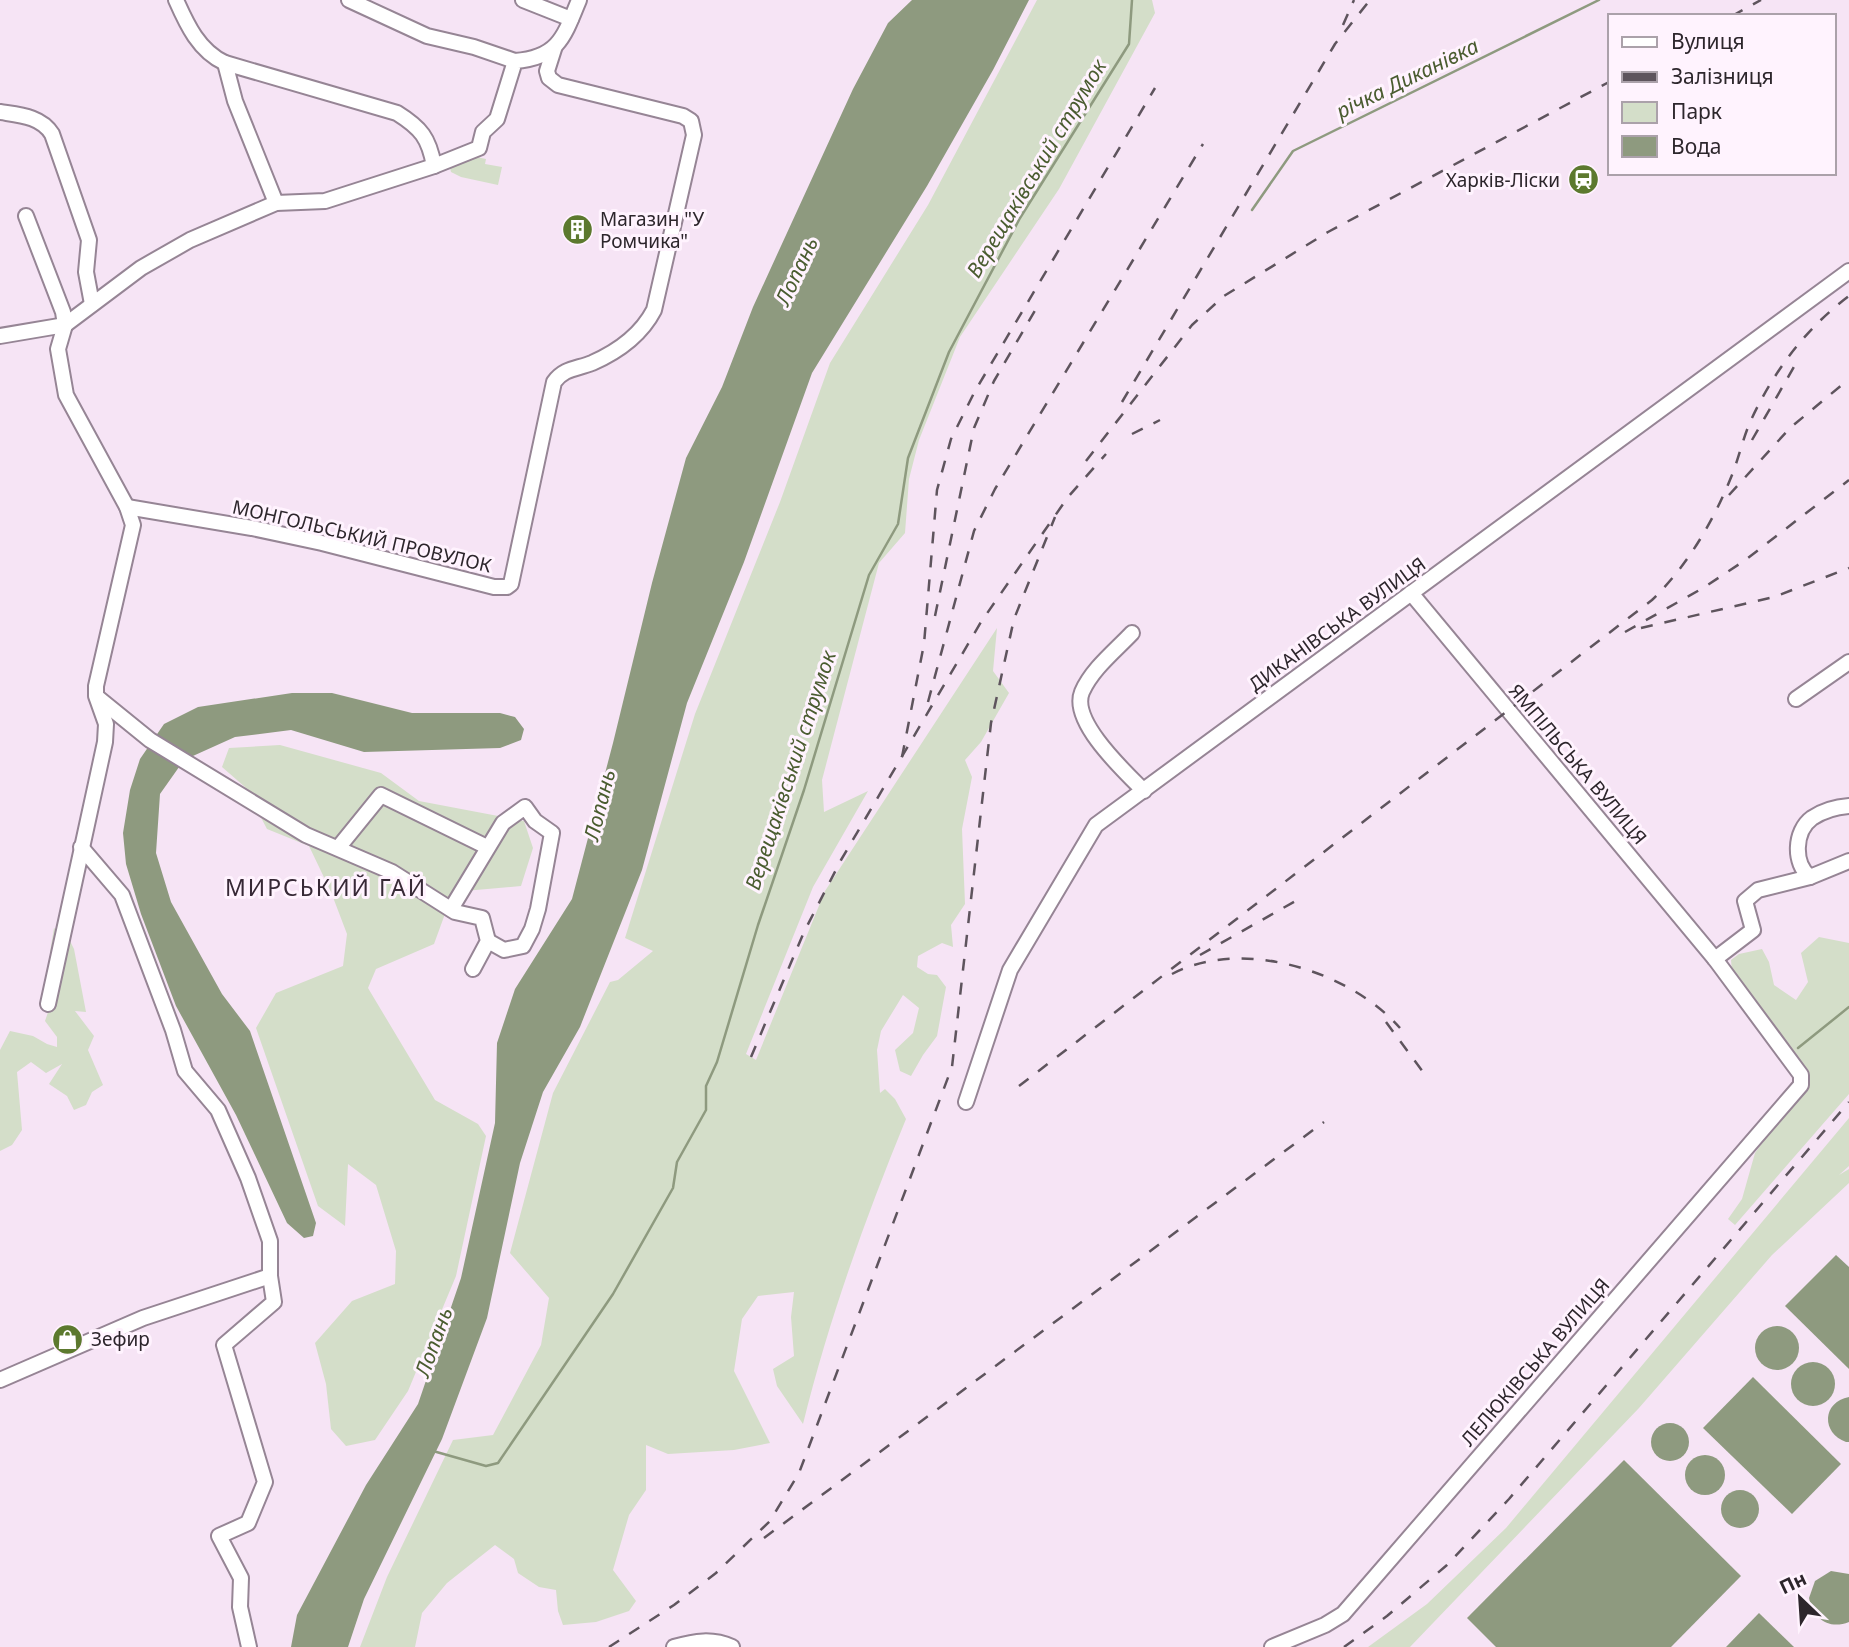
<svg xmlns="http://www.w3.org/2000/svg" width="1849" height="1647" font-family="'Noto Sans',sans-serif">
<rect width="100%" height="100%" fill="#f6e4f5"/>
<g fill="#d4dec9">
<path d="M1037,0H1152L1155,13L1059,189L960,337L919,440L909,479L905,533L879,563L822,780L824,812L868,791L813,887L746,1054L756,1060L825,891L997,628L993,671L1009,693L981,742L965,760L972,777L962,829L965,904L951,925L953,947L942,943L918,956L917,967L928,974L937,975L946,987L937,1036L923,1055L911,1076L900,1071L895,1050L913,1033L919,1008L903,995L881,1031L877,1050L880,1093L885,1089L895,1099L906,1119C865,1219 829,1319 803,1424L777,1386L773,1369L794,1356L791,1317L794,1292L758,1296L742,1319L734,1371L770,1443L734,1450L668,1454L646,1445V1490L629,1515L613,1570L636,1601L629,1611L596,1622L563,1625L558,1611L556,1590L539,1587L518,1573L514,1559L495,1545L447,1583L422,1613L415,1647H360L387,1577L453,1440L493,1435L541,1345L549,1298L510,1253L553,1093L610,982L618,980L653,951L625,938L695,714L780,502L830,363L928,205Z"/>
<path d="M467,155L486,159L485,164L502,167L498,185L461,177L451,172L449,164Z"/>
<path d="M280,745L381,773L419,801L524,821L533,848L521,886L453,892L434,944L376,969L368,988L435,1100L478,1124L486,1136L456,1276L408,1391L375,1440L346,1446L331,1429L326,1384L315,1343L352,1301L395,1284L396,1251L376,1185L348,1164L345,1226L318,1206L256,1028L276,993L343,966L347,934L331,892L309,846L267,829L245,787L222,767L229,748Z"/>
<path d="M54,928L70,941L74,949L86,1012L75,1011L94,1036L88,1050L103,1085L92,1092L86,1105L74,1110L67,1096L49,1084L62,1064L46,1073L31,1062L17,1072L22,1130L12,1145L0,1151V1050L10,1031L33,1036L47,1044L57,1047V1037L45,1021L59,980L50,952Z"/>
<path d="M1819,937L1849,943V1094L1735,1225L1728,1219L1742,1199L1755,1153L1806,1079L1802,1064L1732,972L1731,960L1739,954L1762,949L1769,962L1774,985L1796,1000L1808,982L1801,953Z"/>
<path d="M1849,1118V1166L1839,1175L1849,1169V1183L1772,1255L1639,1408L1410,1647H1368L1427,1604L1506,1528Z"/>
</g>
<g fill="#8e9a7f">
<path d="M912,0H1029L993,70L927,186L812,373L744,562L687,703L642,870L580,1027L543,1092L520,1163L487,1318L442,1439L364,1599L348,1647H291L297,1615L366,1485L418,1404L461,1278L495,1123L497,1043L515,989L572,899L613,743L652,583L686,458L722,387L753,307L853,89L888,23Z"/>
<path d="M292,693H332L412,713H500L515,717L524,729L521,740L500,748L364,752L291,730L235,737L184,760L160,794L156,853L171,902L222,994L250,1031L316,1223L313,1236L304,1238L287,1223L236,1115L176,1006L141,914L126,864L123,833L130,790L140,759L164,724L198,707Z"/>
<path d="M1836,1255L1849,1267V1369L1785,1306Z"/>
<circle cx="1777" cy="1348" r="22"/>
<circle cx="1813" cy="1384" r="22"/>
<path d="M1753,1377L1841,1464L1792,1514L1703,1428Z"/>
<path d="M1849,1397V1442H1846C1821,1433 1822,1402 1849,1397Z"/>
<circle cx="1670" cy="1442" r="19"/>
<circle cx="1705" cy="1475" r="20"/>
<path d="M1624,1460L1741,1576L1671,1647H1496L1467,1618Z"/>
<circle cx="1740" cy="1509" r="19"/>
<path d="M1831,1571L1849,1574V1622C1829,1630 1813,1619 1809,1598L1815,1581Z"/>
<path d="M1759,1613L1794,1647H1726Z"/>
</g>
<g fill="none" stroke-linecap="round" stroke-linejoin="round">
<g stroke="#8e9a7f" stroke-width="2.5">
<path d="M1252,210L1293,151L1599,0"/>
<path d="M1798,1048L1849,1007"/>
<path d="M433,1451L486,1466L498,1463L613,1294L673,1188L677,1162L706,1110V1086L717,1062L758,925L804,790L869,575L898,524L908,458L949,352L1020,218L1129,44L1132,0"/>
</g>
<defs>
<g id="minor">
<path d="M176,0C187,25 199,51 225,63L397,113C421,128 429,138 434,166"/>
<path d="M349,0L427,36L474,47L515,61"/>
<path d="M523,0L571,19"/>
<path d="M225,63L235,101L276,203"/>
<path d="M0,112C19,115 41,116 52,134L89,240L86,272L92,304"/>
<path d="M26,216L63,312L65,325L58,349L66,395L127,507L133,525L96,686V696L106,724L105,742L48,1004"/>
<path d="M0,336L65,325L141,268L190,240L276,203L325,201L434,166L479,148L483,132L497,119L515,61C558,58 564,37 579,0"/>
<path d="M127,507L252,528L322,543L494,587H507L511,584L554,382C564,368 577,369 592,363C617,352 641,335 654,310L694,135L691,121L683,116L558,85L549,78L547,71L554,49"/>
<path d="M1132,633C1115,651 1092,669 1082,692C1070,721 1124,771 1144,791"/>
<path d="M97,697L150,740L306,835L392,872L455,912L482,918L488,941L473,969"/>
<path d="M1796,699L1849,662"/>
<path d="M81,847L122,895L173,1030L185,1071L218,1110L248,1178L270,1241V1276L274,1302L224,1345L265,1482L248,1523L219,1536L241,1578L240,1607L249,1647"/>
<path d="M338,848L381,795L487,847"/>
<path d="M1810,877C1793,864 1794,831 1812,818C1824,810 1835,807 1849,806"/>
<path d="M451,909L503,823L525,807L535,821L552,833L538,909L532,929L523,946L504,950L488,941"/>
<path d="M1715,959L1753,930L1745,901L1758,890L1810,877L1849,861"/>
<path d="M966,1102L1010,970L1096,825L1849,271"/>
<path d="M0,1380L143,1318L270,1276"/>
<path d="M674,1647C695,1641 712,1638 732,1647"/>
<path d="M1272,1647L1325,1625L1343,1614L1801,1085V1075L1715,959L1411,593"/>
</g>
</defs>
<use href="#minor" stroke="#968595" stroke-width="18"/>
<use href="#minor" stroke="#fff" stroke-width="14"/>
<g stroke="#5e545d" stroke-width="2.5" stroke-dasharray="12 12" stroke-linecap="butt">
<path d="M1732,16L1761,0"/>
<path d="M1343,25L1354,0"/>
<path d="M1122,402L1335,44L1370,0"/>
<path d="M1132,434L1160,420"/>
<path d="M1752,440L1799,358"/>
<path d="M1086,461L1192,325L1224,296L1328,232L1609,82"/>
<path d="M1729,495L1790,428L1849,379"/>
<path d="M935,616L974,428L994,381L1037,307"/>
<path d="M1641,628L1774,597L1849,568"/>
<path d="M1625,632L1703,588L1744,561L1849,480"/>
<path d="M928,702L974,531L995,489L1203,144"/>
<path d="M902,757L924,644L937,490L951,439L975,391L1155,88"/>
<path d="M1200,955L1299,899"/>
<path d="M1172,974C1242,937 1350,971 1400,1028"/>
<path d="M1386,1022L1426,1076"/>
<path d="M751,1057L804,932L841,860L924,719L981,622L1068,497L1106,454"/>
<path d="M1019,1086L1652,600C1688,565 1713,522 1732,475C1739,457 1743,438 1751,420C1774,371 1806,328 1849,296"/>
<path d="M764,1538L1324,1122"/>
<path d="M609,1647L674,1605L716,1573L770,1521L799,1473L952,1067L991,723L1014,619L1055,517"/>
<path d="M1344,1647L1387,1616L1447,1565L1509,1499L1849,1102"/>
</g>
</g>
<defs>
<symbol id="station-disc" viewBox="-11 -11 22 22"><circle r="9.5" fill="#5c792e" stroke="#fff3fe"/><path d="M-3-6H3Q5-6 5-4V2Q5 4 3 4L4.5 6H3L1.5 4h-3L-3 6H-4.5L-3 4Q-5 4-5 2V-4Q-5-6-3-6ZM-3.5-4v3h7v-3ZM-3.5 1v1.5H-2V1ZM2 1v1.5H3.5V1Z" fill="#fff"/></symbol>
<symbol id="building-disc" viewBox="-11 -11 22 22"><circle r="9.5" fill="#5c792e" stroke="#fff3fe"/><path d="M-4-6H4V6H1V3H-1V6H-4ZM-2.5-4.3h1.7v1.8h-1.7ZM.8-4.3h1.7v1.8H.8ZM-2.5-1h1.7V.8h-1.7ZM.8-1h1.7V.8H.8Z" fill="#fff"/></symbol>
<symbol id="shop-disc" viewBox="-11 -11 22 22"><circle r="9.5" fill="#5c792e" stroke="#fff3fe"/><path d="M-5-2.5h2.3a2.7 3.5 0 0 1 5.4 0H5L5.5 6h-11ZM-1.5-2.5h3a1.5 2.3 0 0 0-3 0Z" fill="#fff"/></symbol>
</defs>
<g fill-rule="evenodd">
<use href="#station-disc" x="1566" y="162" width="35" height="35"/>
<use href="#building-disc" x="560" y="212" width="35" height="35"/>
<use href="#shop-disc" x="50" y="1322" width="35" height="35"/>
</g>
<g text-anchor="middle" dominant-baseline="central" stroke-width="6" stroke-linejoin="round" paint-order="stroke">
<g font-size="19" fill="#2d262c" stroke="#fff3fe" text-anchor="start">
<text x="1560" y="180" text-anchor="end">Харків-Ліски</text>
<text x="600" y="219">Магазин "У<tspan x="600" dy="22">Ромчика"</tspan></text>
<text x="91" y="1339">Зефир</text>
</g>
<g font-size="19" fill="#2d262c" stroke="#fff3fe">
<text transform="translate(362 536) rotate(13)">МОНГОЛЬСЬКИЙ ПРОВУЛОК</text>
<text transform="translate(1337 624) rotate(-36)">ДИКАНІВСЬКА ВУЛИЦЯ</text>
<text transform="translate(1578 764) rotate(50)">ЯМПІЛЬСЬКА ВУЛИЦЯ</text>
<text transform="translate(1535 1362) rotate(-49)">ЛЕЛЮКІВСЬКА ВУЛИЦЯ</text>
</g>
<g font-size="21" font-style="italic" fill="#4a5c30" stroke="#fff3fe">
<text transform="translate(1407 78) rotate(-26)">річка Диканівка</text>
<text transform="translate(1036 168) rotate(-59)">Верещаківський струмок</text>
<text transform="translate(796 271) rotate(-65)">Лопань</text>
<text transform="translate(790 770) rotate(-72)">Верещаківський струмок</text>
<text transform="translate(599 805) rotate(-76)">Лопань</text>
<text transform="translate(433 1342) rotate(-70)">Лопань</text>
</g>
<g font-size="23" letter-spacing="2" fill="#372936" stroke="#fff3fe">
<text x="326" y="887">МИРСЬКИЙ ГАЙ</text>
</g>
</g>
<rect x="1608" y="14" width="228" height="161" fill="#fff3fe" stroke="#aba1aa" stroke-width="2"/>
<rect x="1622" y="37" width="35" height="10" fill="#ffffff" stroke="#aba1aa" stroke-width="2"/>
<text x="1671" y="49" font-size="21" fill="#2d262c">Вулиця</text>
<rect x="1622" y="72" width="35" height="10" fill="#5e545d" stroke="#aba1aa" stroke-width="2"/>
<text x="1671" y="84" font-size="21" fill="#2d262c">Залізниця</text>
<rect x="1622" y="102" width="35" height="21" fill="#d4dec9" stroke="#aba1aa" stroke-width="2"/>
<text x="1671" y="119" font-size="21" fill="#2d262c">Парк</text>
<rect x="1622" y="136" width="35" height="21" fill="#8e9a7f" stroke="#aba1aa" stroke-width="2"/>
<text x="1671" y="154" font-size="21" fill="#2d262c">Вода</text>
<g transform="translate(1800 1598) rotate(335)" stroke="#fff3fe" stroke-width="5" paint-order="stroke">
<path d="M0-5L12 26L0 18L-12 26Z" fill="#2d262c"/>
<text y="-10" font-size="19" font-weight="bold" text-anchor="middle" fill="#2d262c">Пн</text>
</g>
</svg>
